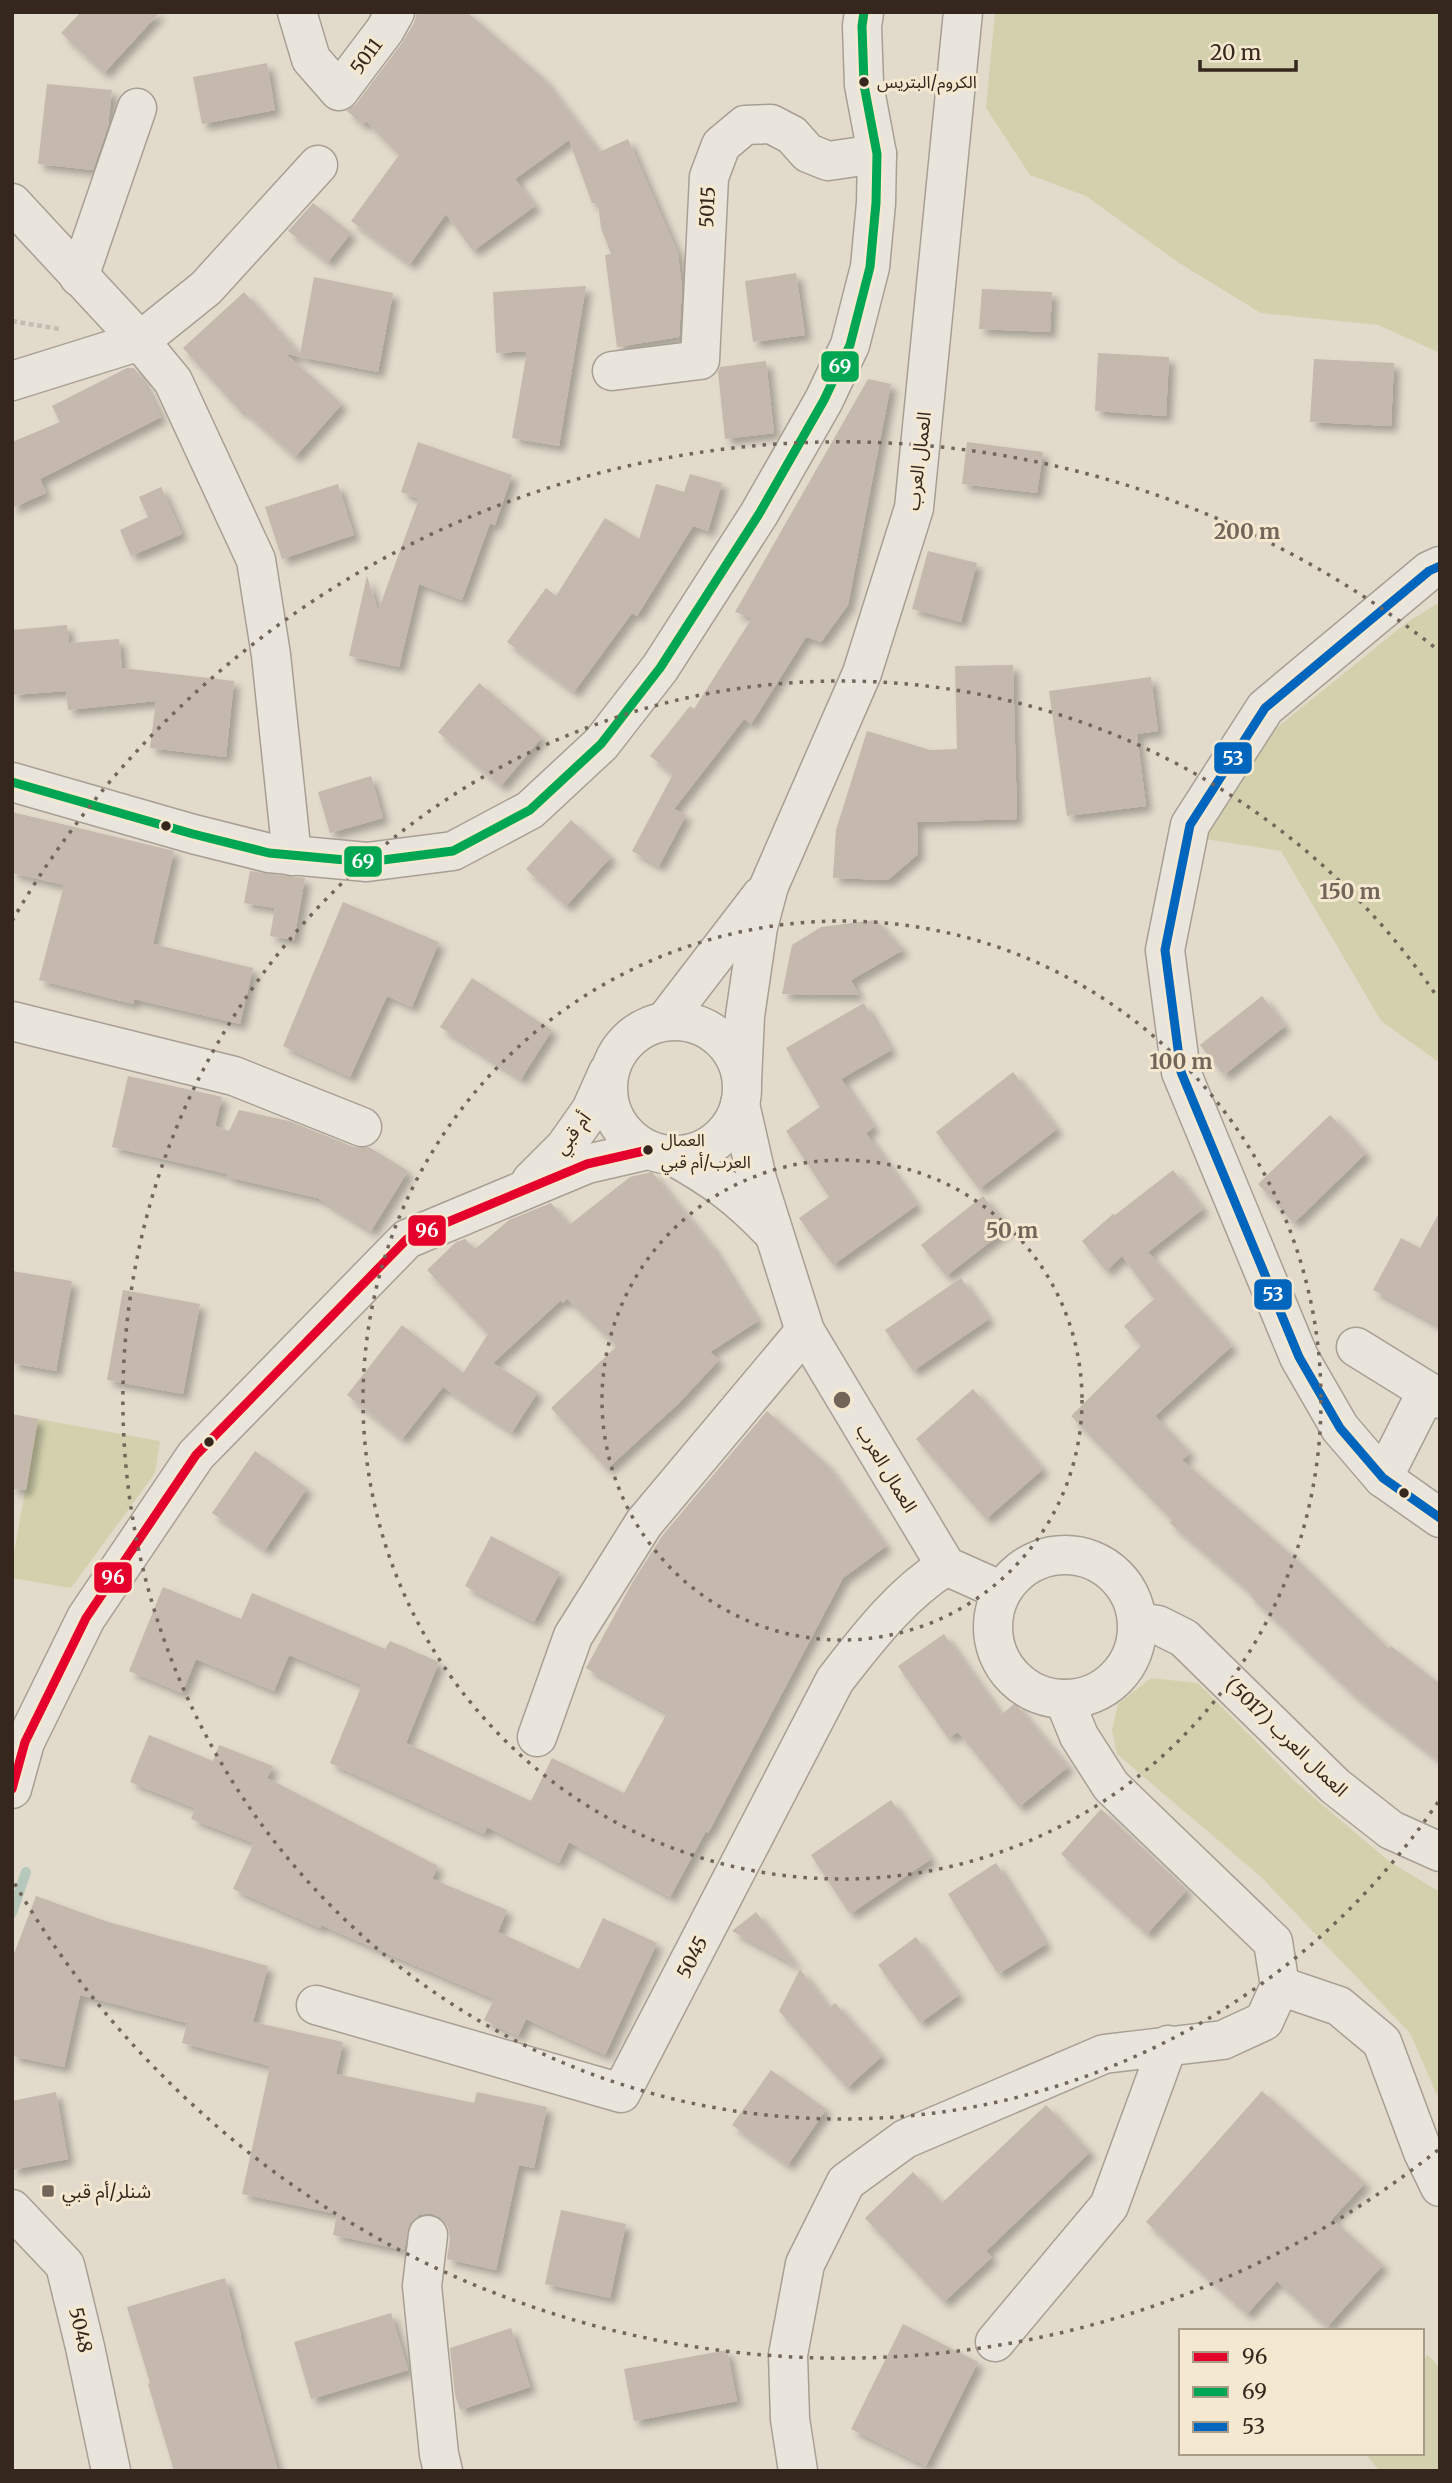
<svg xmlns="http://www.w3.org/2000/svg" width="1452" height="2483" font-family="Merriweather,'Noto Sans Arabic',serif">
<defs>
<filter id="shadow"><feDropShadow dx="6" dy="6" stdDeviation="3.5" flood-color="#0004"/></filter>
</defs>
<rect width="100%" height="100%" fill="#e2dacb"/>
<g fill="#d3d1ad">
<path d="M995,12H1440V353L1378,325L1261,313L1179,263L1086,196L1030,175L986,108Z"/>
<path d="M1440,602V1063L1381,1021L1281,851L1198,838L1269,734L1406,623Z"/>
<path d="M38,1419L160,1441L155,1473L71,1588L12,1578V1564Z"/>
<path d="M1151,1678L1198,1683L1299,1785L1390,1862L1440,1892V2102L1410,2033L1260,1876L1117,1754L1112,1730L1118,1704Z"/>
<path d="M1428,2355L1440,2368V2471H1380L1364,2453H1422V2360Z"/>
</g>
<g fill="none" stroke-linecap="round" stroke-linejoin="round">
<path stroke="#b6c7bc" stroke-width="10" d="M12,1913L26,1872"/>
</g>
<g fill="#c5b8ac" filter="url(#shadow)">
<path d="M81,12H160L104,73L61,33Z"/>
<path d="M417,12H467L543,78L599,152L628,139L678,254L682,288L679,337L617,347L605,255L611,254L601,228L598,204L592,203L569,140L515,179L535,206L473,251L446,214L410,264L351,221L399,155L366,121L363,125L347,111L356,104L402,43L414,23Z"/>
<path d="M267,63L275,110L202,124L193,77Z"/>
<path d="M47,84L112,90L108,126L93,170L38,164Z"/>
<path d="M313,203L351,233L328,262L288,231Z"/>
<path d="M796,273L805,335L753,342L745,281Z"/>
<path d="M314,277L393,293L378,372L286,354L342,404L295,457L243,410L241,412L183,348L244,292L300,354Z"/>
<path d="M586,286L559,446L512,438L527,351L496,353L493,292Z"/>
<path d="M982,289L1052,292L1050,332L979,329Z"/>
<path d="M1098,353L1169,357L1166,416L1095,411Z"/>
<path d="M1314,359L1394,363L1391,426L1310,422Z"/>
<path d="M766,361L774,433L725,439L718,372L720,367Z"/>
<path d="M127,368H134L140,376L161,417L40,479L46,493L12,508V442L60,422L52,406Z"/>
<path d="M868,379L891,384L848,605L821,642L806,637L751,724L744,719L674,809L686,815L659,866L632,851L673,774L650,756L690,706L694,709L752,618L735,612Z"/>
<path d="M418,442L512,475L495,525L490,523L462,600L419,584L399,667L349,656L367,576L378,611L419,499L401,492Z"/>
<path d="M967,442L1043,452L1037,493L962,484Z"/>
<path d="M690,474L722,483L708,531L693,526L637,616L632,613L574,692L507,642L546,588L556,596L605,518L639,539L656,484L684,492Z"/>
<path d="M338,484L354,535L282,559L265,507Z"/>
<path d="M161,487L182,534L131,556L120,530L148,517L139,497Z"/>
<path d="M928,551L977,563L961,622L912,609Z"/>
<path d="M67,625L69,643L119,639L122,668L234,681L226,757L150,748L156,701L68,710L66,691L12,695V630Z"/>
<path d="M1013,665L1017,819L917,822L918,854L888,880L833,878L836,830L867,731L930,750L957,749L955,666Z"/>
<path d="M1151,677L1158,731L1137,734L1146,806L1067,816L1049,691Z"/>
<path d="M479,683L542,737L501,786L438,732Z"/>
<path d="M371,776L383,818L330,833L318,792Z"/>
<path d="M12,812L174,851L153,944L253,968L240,1024L134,999L133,1004L39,980L64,885L12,873Z"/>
<path d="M571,820L611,857L566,906L526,869Z"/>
<path d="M250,871L305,878L294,940L270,936L275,908L244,903Z"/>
<path d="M343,902L439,942L412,1007L387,996L350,1077L283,1046Z"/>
<path d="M876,920L903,950L851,980L859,995L782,994L792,945L821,927Z"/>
<path d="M472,978L552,1030L521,1079L440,1027Z"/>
<path d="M1262,996L1285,1026L1224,1075L1200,1045Z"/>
<path d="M864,1003L891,1050L841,1079L874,1127L866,1133L917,1205L833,1265L799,1218L829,1197L786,1131L820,1107L786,1048Z"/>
<path d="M1013,1072L1057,1129L979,1189L936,1132Z"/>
<path d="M128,1076L222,1097L215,1126L229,1131L239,1110L289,1121L354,1147H369L408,1171L371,1231L318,1198L227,1177L228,1174L112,1147Z"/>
<path d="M1330,1115L1366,1153L1294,1223L1258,1184Z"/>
<path d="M1173,1170L1203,1209L1148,1252L1232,1346L1155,1416L1190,1453L1182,1460L1297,1560L1389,1649L1391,1646L1440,1684V1761L1354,1695L1250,1596L1252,1594L1170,1523L1172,1520L1071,1416L1141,1346L1124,1326L1154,1299L1122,1256L1106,1271L1082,1241L1113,1214L1115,1215Z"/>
<path d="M652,1172L708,1242H709L758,1321L710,1352L719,1360L679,1403L607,1469L551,1408L617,1346L567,1299L563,1303L561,1300L493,1363L538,1392L512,1432L443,1387L402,1439L347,1395L402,1325L463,1373L488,1334L427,1270L456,1242L465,1239L475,1249L509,1220L551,1203L569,1225L630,1177Z"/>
<path d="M983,1196L1008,1228L946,1276L921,1245Z"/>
<path d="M1440,1211V1326L1373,1290L1401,1238L1420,1248Z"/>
<path d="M12,1271L72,1281L56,1371L12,1363Z"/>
<path d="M961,1278L989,1319L913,1371L885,1330Z"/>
<path d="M123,1290L200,1304L183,1394L107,1380Z"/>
<path d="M973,1389L1043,1469L986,1519L916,1439Z"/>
<path d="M767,1411L826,1464L886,1546L843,1578L708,1833L706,1831L670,1897L569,1842L559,1863L487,1827L484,1834L330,1763L362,1685L289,1655L274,1691L196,1659L182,1693L129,1671L163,1587L241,1619L252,1593L385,1649L390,1641L439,1662L406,1743L531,1801L552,1758L624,1793L667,1713L586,1668L632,1583L662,1536Z"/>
<path d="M12,1414L38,1419L26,1490L12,1489Z"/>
<path d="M255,1451L307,1488L265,1550L212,1513Z"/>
<path d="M491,1536L560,1572L534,1622L465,1586Z"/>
<path d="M944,1634L1001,1715L1015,1703L1068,1767L1019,1807L958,1732L948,1738L898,1666Z"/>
<path d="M149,1735L213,1761L219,1745L273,1766L267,1778L438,1866L432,1879L507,1910L498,1932L579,1969L603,1918L657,1943L605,2055L526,2019L518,2036L484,2020L494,1999L321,1925L320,1928L233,1889L254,1843L191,1819L195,1808L130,1782Z"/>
<path d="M891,1800L931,1859L850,1914L811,1855Z"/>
<path d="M1101,1809L1187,1890L1147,1934L1061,1854Z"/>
<path d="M996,1863L1046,1944L998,1974L948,1894Z"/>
<path d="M36,1896L105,1921L268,1966L253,2022L343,2042L336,2074L474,2103L477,2092L547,2107L534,2168L519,2165L496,2270L447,2259L450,2238L448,2227L442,2218L431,2213L419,2215L410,2223L404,2250L333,2235L337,2214L242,2194L270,2066L182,2043L187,2023L80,1995L64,2067L12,2056V1959Z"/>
<path d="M756,1912L798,1967L732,1931Z"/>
<path d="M916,1937L959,1995L920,2023L878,1965Z"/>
<path d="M800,1969L829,2008L835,2003L882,2056L847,2088L779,2011Z"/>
<path d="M771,2070L826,2109L788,2165L732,2125Z"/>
<path d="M1262,2091L1365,2183L1332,2219L1383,2265L1327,2327L1277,2281L1247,2314L1146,2222Z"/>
<path d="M56,2092L68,2159L12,2170V2101Z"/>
<path d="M1046,2105L1090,2152L986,2251L992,2257L944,2302L865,2218L913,2172L942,2203Z"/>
<path d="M561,2210L626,2224L610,2298L545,2284Z"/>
<path d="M225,2278L241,2335H240L278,2471H174L148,2384L150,2383L127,2307Z"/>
<path d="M391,2313L408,2370L311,2399L294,2342Z"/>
<path d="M903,2324L978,2362L926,2466L851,2429Z"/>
<path d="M511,2328L530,2387L460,2410L455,2395L450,2348Z"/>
<path d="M727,2350L737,2401L634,2421L624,2369Z"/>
</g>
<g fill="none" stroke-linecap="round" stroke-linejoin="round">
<defs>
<g id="minor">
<path d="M297,12L311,59L339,91L385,30L395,12"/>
<path d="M12,203L140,341L173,381L256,560L271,655L292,856"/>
<path d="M79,277L137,108"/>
<path d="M612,371L700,360L709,177L721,145L745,125L771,124L792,135L808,153L828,161L877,154"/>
<path d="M12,381L140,341L206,288L318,165"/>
<path d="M1440,566L1429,571L1265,708L1190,825L1165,950L1181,1072L1299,1357L1340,1428L1383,1478L1440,1518"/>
<path d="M12,782L193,834L269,853L367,862L453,851L530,810L601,744L660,668L759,514L824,400L850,345L870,267L876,203L877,154L864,85L862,26L864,12"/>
<circle cx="675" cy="1088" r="67"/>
<path d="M12,1021L234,1076L362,1127"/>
<path d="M665,1021L761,896"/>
<path d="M742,1081L745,1016L758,927L769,886L862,673L914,508L963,12"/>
<path d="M740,1104L757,1179L805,1331L946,1566L1002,1591"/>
<path d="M671,1155C714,1179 738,1196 772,1232"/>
<path d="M531,1181L565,1147L591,1110L608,1072"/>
<path d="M1356,1347L1440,1399"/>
<path d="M1383,1478L1427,1391"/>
<circle cx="1065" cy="1627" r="72"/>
<path d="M1138,1622L1158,1625L1184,1638L1335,1786L1391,1830L1440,1852"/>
<path d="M537,1737L573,1636L644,1523L805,1331"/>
<path d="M12,1789L25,1742L86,1618L196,1455L407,1239L587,1164L648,1150"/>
<path d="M1280,1986L1339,2006L1382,2042L1423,2152L1440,2187"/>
<path d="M316,2005L621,2093L835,1680C867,1639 901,1594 946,1566"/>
<path d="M12,2209L65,2265L85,2347L111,2471"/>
<path d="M428,2235L422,2286L439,2454L443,2471"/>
<path d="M995,2342L1109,2206L1168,2045"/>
<path d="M798,2471L790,2419L788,2355L805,2264L846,2182L905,2139L1104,2054L1223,2040L1264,2021L1280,1986L1273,1942L1111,1786L1079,1736L1064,1699"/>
</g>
</defs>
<use href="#minor" stroke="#a79f94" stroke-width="41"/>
<path stroke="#c2bcb3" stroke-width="4.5" stroke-dasharray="5 3.5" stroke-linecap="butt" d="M12,321L59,329"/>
<use href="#minor" stroke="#eae5dc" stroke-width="38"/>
<defs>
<path id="bus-1" d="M12,1789L25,1742L86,1618L196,1455L407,1239L587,1164L648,1150"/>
<path id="bus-2" d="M12,782L193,834L269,853L367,862L453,851L530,810L601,744L660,668L759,514L824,400L850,345L870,267L876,203L877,154L864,85L862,26L864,12"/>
<path id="bus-3" d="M1440,566L1429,571L1265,708L1190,825L1165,950L1181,1072L1299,1357L1340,1428L1383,1478L1440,1518"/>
</defs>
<use href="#bus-1" stroke="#f4e8d0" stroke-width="14"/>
<use href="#bus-2" stroke="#f4e8d0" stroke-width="14"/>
<use href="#bus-3" stroke="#f4e8d0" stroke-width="14"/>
<use href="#bus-1" stroke="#e4002b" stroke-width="9"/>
<use href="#bus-2" stroke="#00a651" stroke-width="9"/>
<use href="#bus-3" stroke="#0065bd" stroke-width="9"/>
</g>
<g fill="none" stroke="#72665a" stroke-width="3.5" stroke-dasharray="3.5 7">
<circle cx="842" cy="1400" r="240"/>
<circle cx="842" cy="1400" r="479"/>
<path d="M1438 1802A719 719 0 1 1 1438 998"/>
<path d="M1438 2150A958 958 0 0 1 12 1879M12 921A958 958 0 0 1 1438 650"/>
</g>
<g fill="#35271d" stroke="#f4e8d0" stroke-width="2.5">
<circle cx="864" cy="82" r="6"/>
<circle cx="166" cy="826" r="6"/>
<circle cx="648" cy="1150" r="6"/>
<circle cx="209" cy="1442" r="6"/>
<circle cx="1404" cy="1493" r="6"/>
</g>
<rect fill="#72665a" stroke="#f4e8d0" stroke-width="2.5" x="41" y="2184" width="14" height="14" rx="3.5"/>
<g text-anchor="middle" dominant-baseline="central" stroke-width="6" stroke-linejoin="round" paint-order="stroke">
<g font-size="17" fill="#35271d" stroke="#f4e8d0" text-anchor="start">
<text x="877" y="82">الكروم/البتريس</text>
<text x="661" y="1140">العمال<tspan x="661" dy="22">العرب/أم قبي</tspan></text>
</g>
<g font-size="19" fill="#35271d" stroke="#f4e8d0">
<text transform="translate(366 56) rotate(-53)">5011</text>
<text transform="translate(707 207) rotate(-87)">5015</text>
<text transform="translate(918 461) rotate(-83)">العمال العرب</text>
<text transform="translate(572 1133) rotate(-53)">أم قبي</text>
<text transform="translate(887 1468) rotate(59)">العمال العرب</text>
<text transform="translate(1287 1737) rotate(44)">العمال العرب (5017)</text>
<text transform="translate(692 1957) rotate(-63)">5045</text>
<text transform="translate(81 2330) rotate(77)">5048</text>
</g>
<g font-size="19" fill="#35271d" stroke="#f4e8d0" text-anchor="start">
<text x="62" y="2191">شنلر/أم قبي</text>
</g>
</g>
<circle cx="842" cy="1400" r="10" fill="#72665a" stroke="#f4e8d0" stroke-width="3.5"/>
<g font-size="21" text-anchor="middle" font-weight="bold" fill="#72665a" stroke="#f4e8d0" stroke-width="6" stroke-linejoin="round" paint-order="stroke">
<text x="1247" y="539">200 m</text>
<text x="1350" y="899">150 m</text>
<text x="1181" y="1069">100 m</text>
<text x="1012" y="1238">50 m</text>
</g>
<g stroke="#f4e8d0" stroke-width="2.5">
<rect x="820" y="350" width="40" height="33" rx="7" fill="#00a651"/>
<rect x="1213" y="741" width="40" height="34" rx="7" fill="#0065bd"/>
<rect x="343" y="845" width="40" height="33" rx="7" fill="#00a651"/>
<rect x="407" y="1214" width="40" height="33" rx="7" fill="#e4002b"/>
<rect x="1253" y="1278" width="40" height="33" rx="7" fill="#0065bd"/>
<rect x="93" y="1561" width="40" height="33" rx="7" fill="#e4002b"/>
</g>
<g font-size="19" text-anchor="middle" font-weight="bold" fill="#fff">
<text x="840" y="373">69</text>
<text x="1233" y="765">53</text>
<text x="363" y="868">69</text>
<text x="427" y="1237">96</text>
<text x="1273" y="1301">53</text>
<text x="113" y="1584">96</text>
</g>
<rect width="1452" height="2483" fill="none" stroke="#35271d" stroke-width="28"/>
<rect x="1179" y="2329" width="245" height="126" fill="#f4e8d0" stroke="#a89b88" stroke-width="2"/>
<rect x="1193" y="2352" width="35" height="10" fill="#e4002b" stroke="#a89b88" stroke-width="2"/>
<text x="1242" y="2364" font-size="21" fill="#35271d">96</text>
<rect x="1193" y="2387" width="35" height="10" fill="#00a651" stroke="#a89b88" stroke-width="2"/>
<text x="1242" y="2399" font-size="21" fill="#35271d">69</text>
<rect x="1193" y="2422" width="35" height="10" fill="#0065bd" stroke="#a89b88" stroke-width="2"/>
<text x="1242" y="2434" font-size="21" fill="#35271d">53</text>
<path d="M1200 60v10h96v-10" fill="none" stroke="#35271d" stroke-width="3.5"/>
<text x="1210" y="60" font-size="21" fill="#35271d" stroke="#f4e8d0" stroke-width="5" paint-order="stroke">20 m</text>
</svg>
